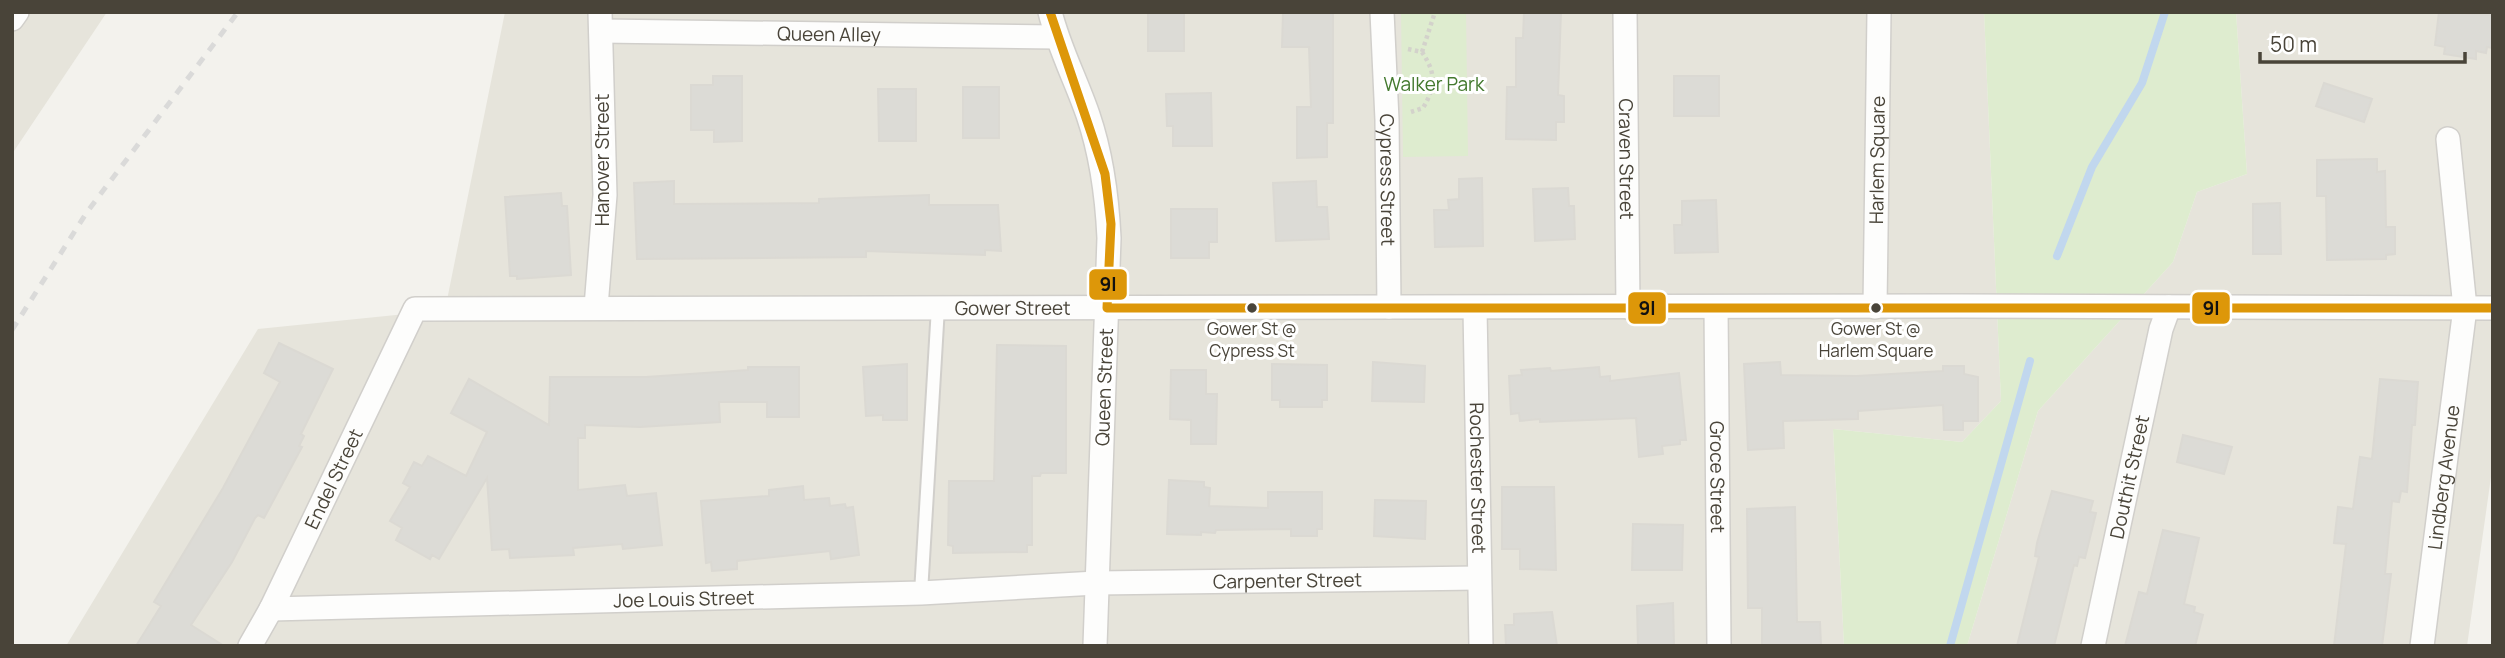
<svg xmlns="http://www.w3.org/2000/svg" width="2505" height="658" font-family="Manrope,sans-serif">
<rect width="100%" height="100%" fill="#f3f2ed"/>
<g fill="#e6e4db">
<path d="M12,12H107L12,154Z"/>
<path d="M505,12H1984L2001,401L1962,442L1833,429L1844,646H66L258,329L445,310Z"/>
<path d="M2236,12H2493V463L2467,646H1967L2038,411L2173,262L2197,192L2247,174Z"/>
</g>
<g fill="#deeccf">
<path d="M1401,12H1466L1468,156L1403,157Z"/>
<path d="M1984,12H2236L2247,174L2197,192L2173,262L2038,411L1967,646H1844L1833,429L1962,442L2001,401Z"/>
</g>
<g fill="none" stroke-linecap="round" stroke-linejoin="round">
<g stroke="#c1d7ee" stroke-width="8">
<path d="M2057,256L2092,167L2142,83L2165,12"/>
<path d="M1950,646L2030,361"/>
</g>
</g>
<g fill="#dcdbd6" stroke="#dbd9d3" stroke-width="2">
<rect x="1148" y="12" width="36" height="39"/>
<path d="M1333,12V123H1327V157L1297,158V107H1311L1309,47H1282L1283,13Z"/>
<path d="M1524,12H1561L1558,95L1564,96V122H1556V140L1506,139L1507,87H1516V38H1523Z"/>
<path d="M2439,12L2493,15V48L2487,47L2486,53L2476,51V59L2444,54L2445,47L2435,45Z"/>
<path d="M713,76H742V141L714,142V130H691V85H713Z"/>
<rect x="1674" y="76" width="45" height="40"/>
<path d="M2324,83L2372,99L2364,122L2316,106Z"/>
<rect x="963" y="87" width="36" height="51"/>
<path d="M878,89H916V141H879Z"/>
<path d="M1211,93L1212,146H1173V126H1167L1166,94Z"/>
<path d="M2377,159V172L2385,171L2386,227H2395V254L2386,255V259L2327,260L2326,196H2317V160Z"/>
<path d="M1482,178L1483,246L1435,247L1434,210H1449L1448,200L1459,199V179Z"/>
<path d="M674,181V204L819,203V199L929,195V205H998L1001,251L985,250V255L866,251V257L637,259L634,183Z"/>
<path d="M1316,181L1317,207H1327L1329,239L1276,241L1273,183Z"/>
<path d="M1568,188L1569,206H1574L1575,239L1535,241L1533,189Z"/>
<path d="M561,193L562,206H567L571,275L517,279V276H510L505,197Z"/>
<path d="M1716,200L1718,252L1675,253L1674,225H1682V201Z"/>
<path d="M2280,203L2281,254H2253V204Z"/>
<path d="M1171,209H1217V242H1209V258H1171Z"/>
<path d="M279,343L333,369L301,434L304,436L299,446L302,447L264,518L258,515L255,518L232,562L191,625L224,646H136L161,606L154,602L223,488L280,382L264,373Z"/>
<path d="M997,345L1066,346V473H1041L1040,476H1032V545H1027V552L953,553V546L948,545L949,481H994Z"/>
<path d="M1373,362L1425,366L1424,402L1372,401Z"/>
<path d="M1780,362L1781,375L1857,376L1943,371V366H1964V374L1978,377V421H1963V430H1944L1943,405L1858,411V419L1783,421L1784,448L1748,450L1744,364Z"/>
<path d="M907,364V420H883V415L866,416L863,367Z"/>
<path d="M1272,364L1327,365V400H1322V407H1280V400H1272Z"/>
<path d="M748,367H799V417H767V402H719L720,422L640,427L585,425V438H578V490L625,485L627,496L656,493L662,545L623,549L622,544L573,548L574,555L510,558L509,549L492,550L487,478L439,559L432,555L430,559L396,540L402,528L390,521L410,487L403,483L414,462L422,466L428,456L466,476L487,432L451,413L469,379L549,425L550,377H646L748,370Z"/>
<path d="M1599,367L1600,377L1610,376V381L1679,373L1686,440H1680V444L1662,446L1663,454L1639,457L1636,418L1540,422V419L1520,421L1519,413L1511,414L1509,376L1522,375L1521,370L1550,368L1551,371Z"/>
<path d="M1171,370H1206V394H1217L1216,444H1191V420L1170,419Z"/>
<path d="M2380,379L2418,382L2415,425H2412L2407,492L2401,491L2399,502L2392,501L2385,574H2391L2382,646H2334L2346,544L2334,543L2338,507L2353,509L2360,457L2372,459Z"/>
<path d="M2183,435L2232,447L2224,474L2177,462Z"/>
<path d="M1169,480L1204,482V487L1210,488L1209,506L1268,508V492H1322V529H1317V536H1291V529L1216,530L1215,533L1201,532V535L1167,534Z"/>
<path d="M803,486L804,500L829,498L830,506L845,504L846,508L853,507L859,555L831,559L830,551L737,561V569L712,571L711,562L706,563L701,501L769,496V490Z"/>
<path d="M1502,487H1554L1556,570L1520,569V549H1502Z"/>
<path d="M2052,491L2093,501L2090,512L2096,513L2085,558L2079,557L2077,566L2074,565L2054,646H2017L2039,557L2035,556L2037,543Z"/>
<path d="M1375,500L1426,501L1425,539L1374,536Z"/>
<path d="M1795,507L1797,622H1820L1821,646H1762V608H1748L1747,509Z"/>
<path d="M1633,524L1683,525L1682,570H1632Z"/>
<path d="M2163,530L2199,538L2184,604L2195,607L2194,612L2203,615L2195,646H2125L2139,592L2147,594Z"/>
<path d="M1673,603L1674,646H1638L1637,606Z"/>
<path d="M1552,612L1557,646H1506L1505,625H1514V614Z"/>
</g>
<g fill="none" stroke-linecap="round" stroke-linejoin="round">
<defs>
<path id="lane" d="M921,593L938,307"/>
<g id="street">
<path d="M1050,12C1059,48 1076,80 1088,115C1102,156 1107,195 1109,238L1095,646"/>
<path id="s1" d="M1382,12L1387,120L1389,307"/>
<path id="s2" d="M1625,12L1628,307"/>
<path d="M12,19L17,12"/>
<path id="s3" d="M601,31L1056,37"/>
<path d="M596,307L605,195L600,12"/>
<path id="s4" d="M1716,307L1719,646"/>
<path id="s5" d="M1875,307L1879,12"/>
<path id="s6" d="M1475,308L1481,646"/>
<path id="s7" d="M271,609L921,593L1096,583L1479,578"/>
<path id="s8" d="M250,646L271,609L415,309L1960,306L2493,308"/>
<path id="s9" d="M2093,646L2161,329L2169,307"/>
<path id="s10" d="M2422,646L2465,308L2448,139"/>
</g>
</defs>
<use href="#lane" stroke="#d1cfcb" stroke-width="16"/>
<use href="#street" stroke="#d1cfcb" stroke-width="26"/>
<g stroke="#d3d2cb" stroke-width="4.5" stroke-dasharray="3.5 3.5" stroke-linecap="butt">
<path d="M1408,49L1422,52C1436,73 1436,86 1423,108L1411,112"/>
<path d="M1422,52L1435,12"/>
</g>
<use href="#lane" stroke="#fdfdfc" stroke-width="12"/>
<use href="#street" stroke="#fdfdfc" stroke-width="23"/>
<path stroke="#dadad9" stroke-width="5" stroke-dasharray="9 9" stroke-linecap="butt" d="M12,330L87,212L238,12"/>
<defs>
<path id="bus-1" d="M1050,12L1105,174L1111,224L1107,308H2493"/>
</defs>
<use href="#bus-1" stroke="#fff" stroke-width="14"/>
<use href="#bus-1" stroke="#dd9709" stroke-width="9"/>
</g>
<g fill="#494439" stroke="#fff" stroke-width="2.5">
<circle cx="1252" cy="308" r="6"/>
<circle cx="1876" cy="308" r="6"/>
</g>
<g text-anchor="middle" dominant-baseline="central" stroke-width="6" stroke-linejoin="round" paint-order="stroke">
<g font-size="17" fill="#494439" stroke="#fff">
<text x="1252" y="328">Gower St @<tspan x="1252" dy="22">Cypress St</tspan></text>
<text x="1876" y="328">Gower St @<tspan x="1876" dy="22">Harlem Square</tspan></text>
</g>
<g font-size="19" fill="#494439" stroke="#fff">
<text stroke="none"><textPath href="#s3" startOffset="228">Queen Alley</textPath></text>
<text transform="translate(602 160) rotate(-90)">Hanover Street</text>
<text stroke="none"><textPath href="#s2" startOffset="147">Craven Street</textPath></text>
<text stroke="none"><textPath href="#s5" startOffset="147">Harlem Square</textPath></text>
<text stroke="none"><textPath href="#s1" startOffset="168">Cypress Street</textPath></text>
<text stroke="none"><textPath href="#s8" startOffset="973">Gower Street</textPath></text>
<text transform="translate(1104 387) rotate(-88)">Queen Street</text>
<text stroke="none"><textPath href="#s4" startOffset="170">Groce Street</textPath></text>
<text stroke="none"><textPath href="#s9" startOffset="173">Douthit Street</textPath></text>
<text stroke="none"><textPath href="#s6" startOffset="170">Rochester Street</textPath></text>
<text stroke="none"><textPath href="#s10" startOffset="170">Lindberg Avenue</textPath></text>
<text stroke="none"><textPath href="#s8" startOffset="187">Endel Street</textPath></text>
<text stroke="none"><textPath href="#s7" startOffset="1017">Carpenter Street</textPath></text>
<text stroke="none"><textPath href="#s7" startOffset="413">Joe Louis Street</textPath></text>
</g>
<g font-size="19" fill="#43792e" stroke="#fff">
<text x="1434" y="84">Walker Park</text>
</g>
</g>
<g stroke="#fff" stroke-width="2.5">
<rect x="1088" y="268" width="40" height="33" rx="7" fill="#dd9709"/>
<rect x="1627" y="291" width="40" height="34" rx="7" fill="#dd9709"/>
<rect x="2191" y="291" width="40" height="34" rx="7" fill="#dd9709"/>
</g>
<g font-size="19" text-anchor="middle" font-weight="bold" fill="#111">
<text x="1108" y="291">9I</text>
<text x="1647" y="315">9I</text>
<text x="2211" y="315">9I</text>
</g>
<rect width="2505" height="658" fill="none" stroke="#494439" stroke-width="28"/>
<path d="M2260 52v10h205v-10" fill="none" stroke="#494439" stroke-width="3.5"/>
<text x="2270" y="52" font-size="21" fill="#494439" stroke="#ffffff" stroke-width="5" paint-order="stroke">50 m</text>
</svg>
